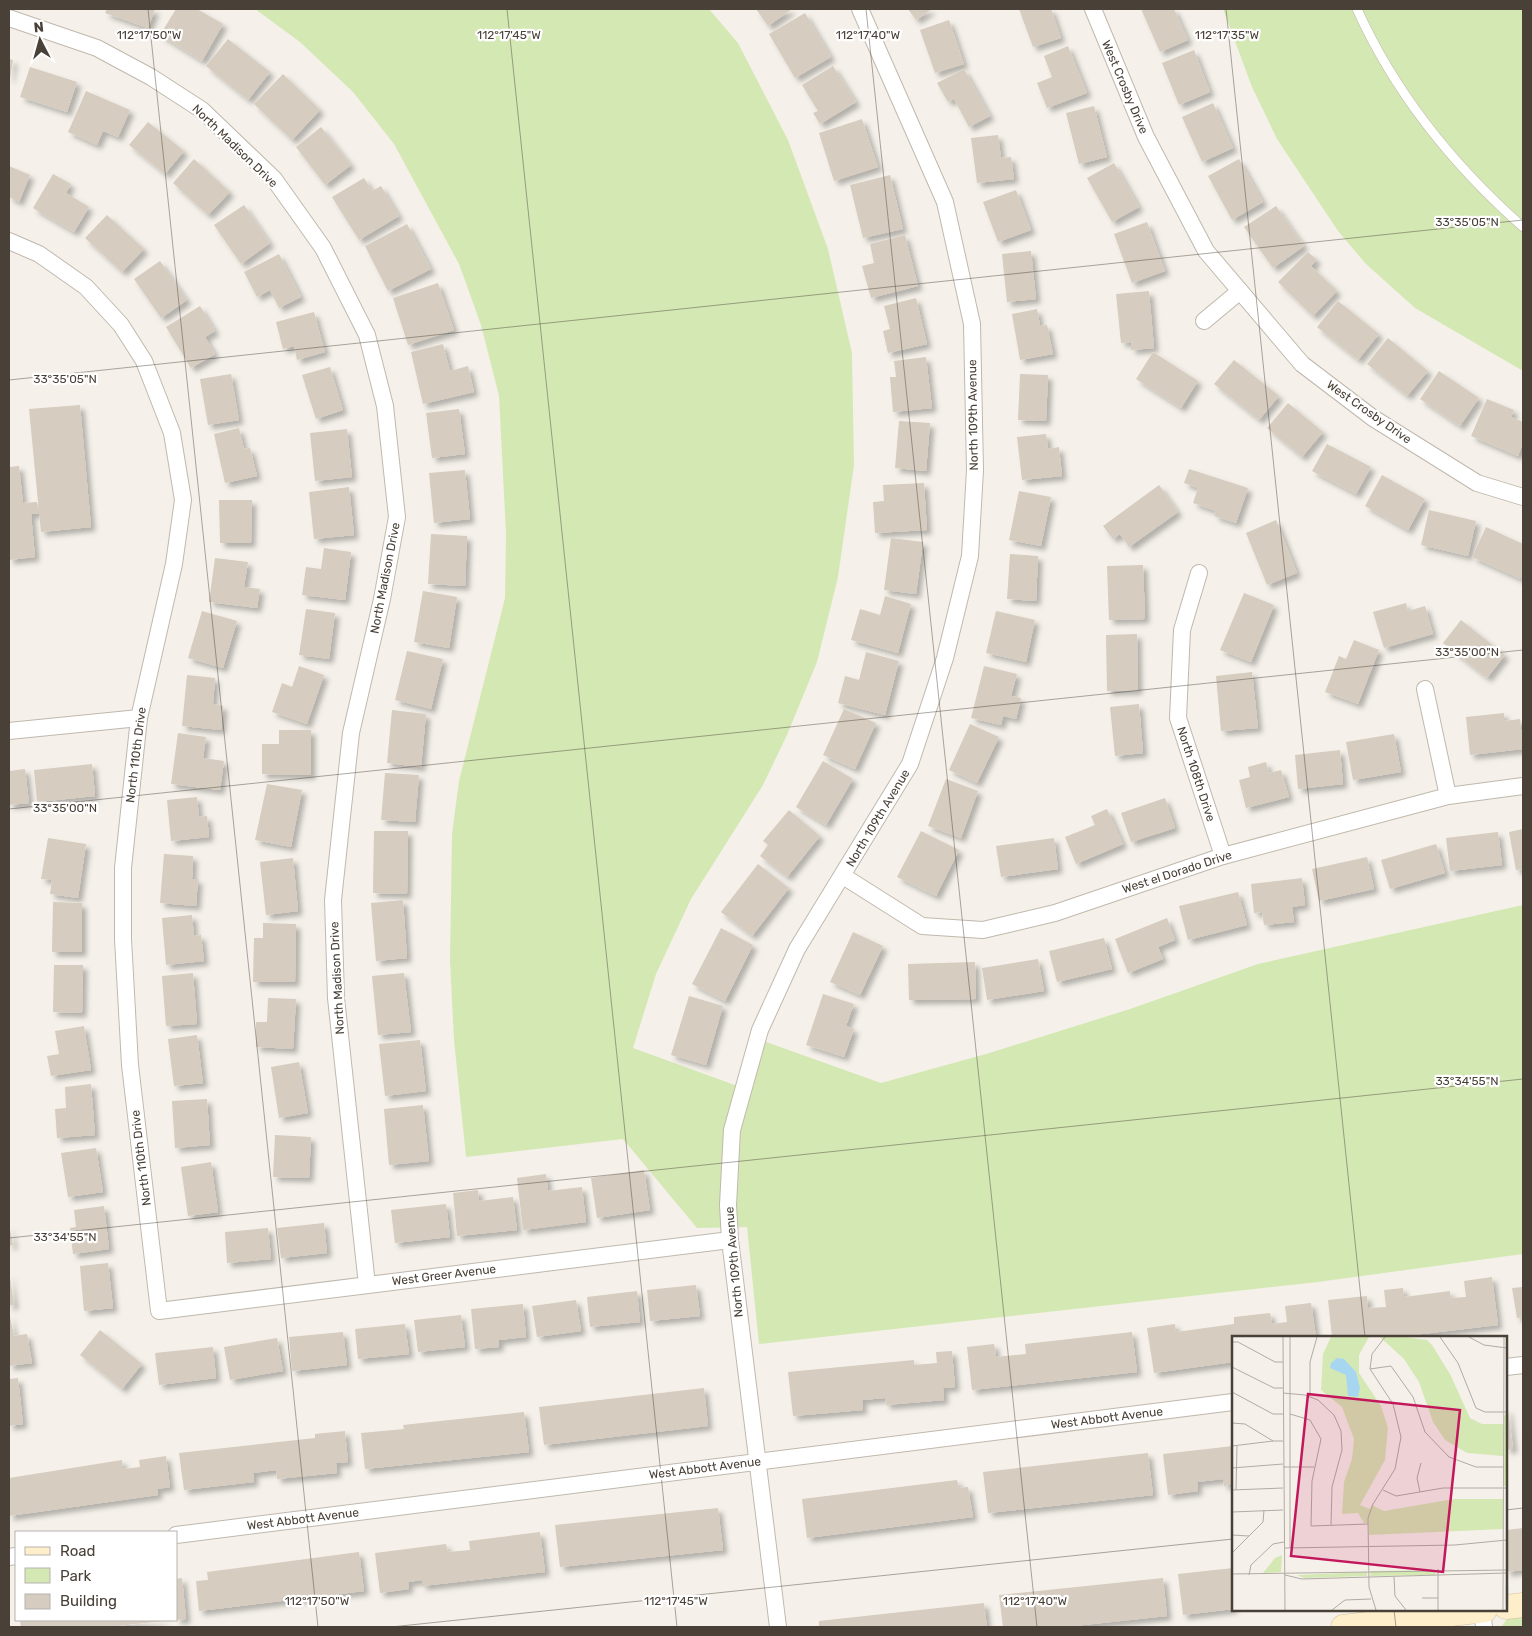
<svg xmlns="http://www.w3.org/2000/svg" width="1532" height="1636" font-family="Rubik,sans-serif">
<defs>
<filter id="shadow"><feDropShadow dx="4.5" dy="4.5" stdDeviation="2.5" flood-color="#0004"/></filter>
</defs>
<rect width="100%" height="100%" fill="#f5f1ea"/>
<g fill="#d4e8b3">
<path d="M255,9H709L738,43L788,140L828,249L852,353L854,465L838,577L817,662L787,735L763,785L691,899L656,974L633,1048L743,1088L758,1039L881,1083L986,1054L1130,1009L1258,964L1523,905V1254L1318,1282L759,1344L747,1227L697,1228L623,1139L466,1157L454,1040L450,961L452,834L459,781L505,598L506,534L499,396L481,325L459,264L394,144L353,92L300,42Z"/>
<path d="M1223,9H1523V371L1415,308L1366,264L1338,231L1277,139L1252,87Z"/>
<path d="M1523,1613V1627H1501L1508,1618Z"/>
</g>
<g fill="#d6ccbf" filter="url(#shadow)">
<path d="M107,9H155L148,28L105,13Z"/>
<path d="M176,9H197L223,24L202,61L160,35Z"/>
<path d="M756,9H792L768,26Z"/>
<path d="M908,9H932L916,20Z"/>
<path d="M1019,9H1051L1061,38L1033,47Z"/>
<path d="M1141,9H1174L1188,40L1160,52Z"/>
<path d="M805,13L831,57L795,78L769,34Z"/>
<path d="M949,20L964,64L935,73L920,30Z"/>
<path d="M228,39L270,72L248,100L206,66Z"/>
<path d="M1068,46L1087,93L1047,108L1037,83L1052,77L1044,56Z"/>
<path d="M1194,50L1210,92L1179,105L1162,63Z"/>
<path d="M9,59L13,60L10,79H9Z"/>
<path d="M833,66L856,102L820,124L813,113L818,111L802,85Z"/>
<path d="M30,67L77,82L67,112L20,97Z"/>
<path d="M964,69L990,116L969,127L954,99L948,102L937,83Z"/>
<path d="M283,74L320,110L292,140L254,104Z"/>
<path d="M86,91L130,110L118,137L103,131L97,145L68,132Z"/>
<path d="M1213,103L1233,148L1202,162L1182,117Z"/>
<path d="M1094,106L1107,157L1079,164L1066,113Z"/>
<path d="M862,119L878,167L834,181L819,133Z"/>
<path d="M148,122L184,151L165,174L129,145Z"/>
<path d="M321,127L351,165L325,185L296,147Z"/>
<path d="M998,135L1001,158L1011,157L1014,179L977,183L971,138Z"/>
<path d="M194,159L230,192L208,215L173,183Z"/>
<path d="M1239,159L1263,202L1232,220L1208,176Z"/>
<path d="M1114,163L1139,207L1112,222L1087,178Z"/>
<path d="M9,166L30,175L19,202L9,197Z"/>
<path d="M53,174L71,184L66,193L89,207L74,232L33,208Z"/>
<path d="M890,175L903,229L863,238L850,185Z"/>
<path d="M364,178L372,191L381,186L399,216L359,240L332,197Z"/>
<path d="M1016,190L1031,230L998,242L983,202Z"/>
<path d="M244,205L270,243L241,264L214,225Z"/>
<path d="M1276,206L1304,246L1273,268L1244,227Z"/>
<path d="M107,215L144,249L122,272L85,238Z"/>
<path d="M1147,222L1165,271L1132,283L1114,234Z"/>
<path d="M407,224L431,269L388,291L365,246Z"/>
<path d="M905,235L918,286L871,298L862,266L874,263L870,244Z"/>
<path d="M1031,251L1036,299L1007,302L1002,254Z"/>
<path d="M1308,252L1317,260L1311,266L1337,291L1313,316L1278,282Z"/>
<path d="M279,254L301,297L279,308L270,290L257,297L244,272Z"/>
<path d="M160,261L187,300L161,318L134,279Z"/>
<path d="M438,283L454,330L408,345L393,298Z"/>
<path d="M1149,291L1154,348L1131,350V342L1121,343L1116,294Z"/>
<path d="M916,298L927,344L888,353L883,331L890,329L884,306Z"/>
<path d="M1338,301L1379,334L1358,360L1317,327Z"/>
<path d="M200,306L215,331L205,337L215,354L191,368L166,327Z"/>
<path d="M1037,309L1040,326L1047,325L1053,354L1020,360L1012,314Z"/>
<path d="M314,312L325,352L297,360L294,346L283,349L276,322Z"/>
<path d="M1388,338L1428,371L1407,396L1367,364Z"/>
<path d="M443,344L450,371L468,366L474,392L423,404L411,352Z"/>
<path d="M1153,352L1198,381L1181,408L1136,379Z"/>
<path d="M926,357L932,408L893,412L890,377H896L894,361Z"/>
<path d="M1234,360L1279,396L1259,420L1214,384Z"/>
<path d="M330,367L343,410L316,419L302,375Z"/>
<path d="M1439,371L1479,398L1460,426L1420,399Z"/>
<path d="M231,374L239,420L208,425L200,379Z"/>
<path d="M1020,374L1048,375L1046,421L1018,420Z"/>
<path d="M1487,399L1514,410L1511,417L1523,422V443L1518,456L1471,436Z"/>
<path d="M1288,403L1323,432L1302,457L1267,428Z"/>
<path d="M80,405L91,527L41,532L29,409Z"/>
<path d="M459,409L465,454L432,458L426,413Z"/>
<path d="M899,421L930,423L926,471L895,468Z"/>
<path d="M239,428L244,449L250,448L257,476L225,483L214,434Z"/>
<path d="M347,429L352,477L315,481L310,433Z"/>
<path d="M1046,434L1048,449L1059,447L1062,476L1022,480L1017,437Z"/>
<path d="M1327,444L1371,467L1356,494L1312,471Z"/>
<path d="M19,466L23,503L37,502L39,513L31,514L35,557L9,560V467Z"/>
<path d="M1189,469L1248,488L1236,523L1214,516L1216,511L1193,503L1198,488L1184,483Z"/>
<path d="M465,470L470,519L434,523L429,473Z"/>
<path d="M1382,475L1425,499L1408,530L1365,506Z"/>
<path d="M924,483L927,530L875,533L873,502L884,501L883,485Z"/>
<path d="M1159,485L1178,512L1129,547L1120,534L1113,539L1103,526Z"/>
<path d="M349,487L354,535L314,539L309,492Z"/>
<path d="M1019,491L1051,497L1041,546L1009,540Z"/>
<path d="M219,500H252L251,543H220Z"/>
<path d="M1429,510L1476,521L1468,556L1421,545Z"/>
<path d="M1276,520L1297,573L1267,585L1246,533Z"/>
<path d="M1486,527L1523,544L1521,579L1472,557Z"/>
<path d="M431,534L467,536L465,586L428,584Z"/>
<path d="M891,538L923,542L916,594L884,590Z"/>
<path d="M324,548L351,552L345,600L302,595L306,567L321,569Z"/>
<path d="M1010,554L1038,556L1036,601L1007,599Z"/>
<path d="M215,558L248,562L244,587L260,589L257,608L209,602Z"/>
<path d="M1143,565L1145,619L1109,620L1107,566Z"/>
<path d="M423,591L457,597L449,648L414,642Z"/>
<path d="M1244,593L1274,605L1251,662L1220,650Z"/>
<path d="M885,596L911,604L898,653L851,640L860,609L880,615Z"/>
<path d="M1406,603L1408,611L1425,606L1433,634L1384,648L1373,612Z"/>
<path d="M306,609L335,613L329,659L299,655Z"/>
<path d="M202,611L237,621L223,668L188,658Z"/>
<path d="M996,611L1035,620L1026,662L986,653Z"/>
<path d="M1461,620L1505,655L1487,678L1443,643Z"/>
<path d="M1137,634L1138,690L1107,691L1106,635Z"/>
<path d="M1354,640L1379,650L1358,704L1325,692L1339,656L1346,659Z"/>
<path d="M407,651L443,659L431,709L395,700Z"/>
<path d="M866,652L899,661L885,715L838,703L845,676L859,680Z"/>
<path d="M299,666L324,675L307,724L272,712L282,683L292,687Z"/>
<path d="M984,666L1017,674L1011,696L1021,698L1016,719L1003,716L1001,725L971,718Z"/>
<path d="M1252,672L1258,728L1221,731L1216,676Z"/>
<path d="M187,675L215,678L213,704L223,706L221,730L182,726Z"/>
<path d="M1139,704L1143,753L1115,756L1110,707Z"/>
<path d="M844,709L876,723L855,769L823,755Z"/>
<path d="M392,710L426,714L421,767L387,763Z"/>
<path d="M1504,713V721L1520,719L1523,749L1470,755L1466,717Z"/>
<path d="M970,724L999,737L977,783L949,770Z"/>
<path d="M279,730H311V775L262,774V744H279Z"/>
<path d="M178,733L206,737L203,758L224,761L220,790L171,784Z"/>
<path d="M1394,734L1401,772L1353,780L1346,742Z"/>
<path d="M1340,750L1343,784L1298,789L1295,755Z"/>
<path d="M823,761L853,779L826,825L796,807Z"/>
<path d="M1266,762L1269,773L1281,770L1289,797L1246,808L1239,780L1250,777L1248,767Z"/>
<path d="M92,764L95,796L37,802L34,770Z"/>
<path d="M25,769L29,803L9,805V771Z"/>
<path d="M385,773L419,775L415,822L381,820Z"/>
<path d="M946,779L978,791L961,838L928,826Z"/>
<path d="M267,784L302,790L291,847L255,840Z"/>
<path d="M197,797L199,817L207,816L209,837L171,841L167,800Z"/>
<path d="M1165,798L1175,828L1131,842L1121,813Z"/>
<path d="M1107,809L1123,844L1076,864L1065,837L1095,825L1091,816Z"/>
<path d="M789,810L820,836L787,877L760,856L768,845L763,841Z"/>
<path d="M1523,829V869L1516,870L1509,832Z"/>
<path d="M374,831H408L407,894L373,893Z"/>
<path d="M921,831L959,850L936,896L897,877Z"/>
<path d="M1498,832L1502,865L1450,871L1446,838Z"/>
<path d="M48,838L86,844L78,898L50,894L52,880L41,879Z"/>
<path d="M1054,838L1058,869L1001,877L996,846Z"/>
<path d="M1436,844L1445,873L1390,889L1381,860Z"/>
<path d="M164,854L193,856L192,879H198L196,906L160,903Z"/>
<path d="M1367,857L1374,889L1319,901L1312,869Z"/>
<path d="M293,858L298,911L266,915L260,862Z"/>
<path d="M758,864L789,888L752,936L721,912Z"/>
<path d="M1302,878L1305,905L1292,907L1294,922L1264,925L1262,912L1254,913L1251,884Z"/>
<path d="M1238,892L1247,925L1188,940L1179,906Z"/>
<path d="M403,900L407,958L376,961L371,903Z"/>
<path d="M53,902L82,903V952H52Z"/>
<path d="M192,915L194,936L201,935L204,961L166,965L162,918Z"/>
<path d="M1167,918L1175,940L1158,947L1163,959L1128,973L1115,939Z"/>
<path d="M263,923L296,924L295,982H253L254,938H263Z"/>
<path d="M721,928L753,945L725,1001L692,984Z"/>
<path d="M853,932L883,946L860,995L830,982Z"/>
<path d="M1104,938L1112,969L1057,982L1049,951Z"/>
<path d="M1038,959L1044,991L987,1000L982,968Z"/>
<path d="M975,962L976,999L909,1000L908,964Z"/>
<path d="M54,965H83L82,1013L53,1012Z"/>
<path d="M193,973L197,1024L166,1026L162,976Z"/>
<path d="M404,973L411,1032L378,1035L372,976Z"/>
<path d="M823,994L854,1004L846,1026L854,1029L844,1057L806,1045Z"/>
<path d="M689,996L723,1006L706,1065L671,1055Z"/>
<path d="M268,998L296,999L293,1049L256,1047V1022H267Z"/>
<path d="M84,1026L91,1070L51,1076L47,1056L59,1054L55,1031Z"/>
<path d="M197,1035L203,1083L174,1086L168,1039Z"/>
<path d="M420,1040L426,1091L385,1096L379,1044Z"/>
<path d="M299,1062L308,1113L279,1118L271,1067Z"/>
<path d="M91,1084L95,1135L57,1138L55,1109L66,1108L65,1087Z"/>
<path d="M207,1099L210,1145L175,1148L172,1101Z"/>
<path d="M423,1105L429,1161L389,1165L384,1109Z"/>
<path d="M275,1135L311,1137L309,1178L273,1177Z"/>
<path d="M96,1148L103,1192L68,1197L61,1153Z"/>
<path d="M211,1162L218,1212L188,1216L181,1167Z"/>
<path d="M644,1170L650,1210L597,1218L591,1178Z"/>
<path d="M546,1174L548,1191L582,1187L586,1222L523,1230L517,1178Z"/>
<path d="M478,1190L479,1201L513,1197L517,1230L457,1236L453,1193Z"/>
<path d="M446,1204L450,1237L395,1243L391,1210Z"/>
<path d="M104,1206L109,1249L73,1254L70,1228L76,1227L74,1210Z"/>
<path d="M324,1223L327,1253L281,1258L277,1228Z"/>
<path d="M9,1224L13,1245L9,1246Z"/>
<path d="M268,1228L271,1259L227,1263L225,1232Z"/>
<path d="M108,1263L113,1308L84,1311L80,1266Z"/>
<path d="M9,1271L14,1305L9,1306Z"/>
<path d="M1492,1277L1498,1325L1397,1337H1332L1328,1300L1367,1296L1368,1308L1386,1307L1384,1290L1403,1288L1404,1297L1450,1291V1298L1466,1297L1464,1281Z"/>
<path d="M696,1285L700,1316L650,1321L647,1290Z"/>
<path d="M1523,1287V1317L1517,1318L1512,1288Z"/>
<path d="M637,1291L640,1322L590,1327L587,1297Z"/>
<path d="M576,1300L581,1331L537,1337L532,1306Z"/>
<path d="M1311,1303L1316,1337H1233V1362L1154,1373L1147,1328L1175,1324L1176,1332L1234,1324V1317L1270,1313L1272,1324L1287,1322L1285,1306Z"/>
<path d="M523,1304L526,1337L499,1340V1347L475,1349L471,1309Z"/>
<path d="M9,1312L14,1336L27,1334L32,1363L9,1366Z"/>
<path d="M461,1315L465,1347L418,1352L414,1320Z"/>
<path d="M405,1324L409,1354L358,1359L355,1329Z"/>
<path d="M100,1330L142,1364L122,1389L80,1355Z"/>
<path d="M343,1332L347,1365L292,1371L289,1337Z"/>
<path d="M1132,1332L1137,1372L972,1390L967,1347L994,1344L996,1357L1026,1354L1025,1344Z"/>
<path d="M277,1338L283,1371L230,1380L224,1347Z"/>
<path d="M213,1347L216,1378L159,1385L155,1353Z"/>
<path d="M952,1351L955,1387L943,1388L944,1400L886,1405L885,1398L862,1400L863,1410L793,1416L788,1372L914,1360V1365L937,1363L936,1352Z"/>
<path d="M18,1378L23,1424L9,1426V1379Z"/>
<path d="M704,1388L708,1426L544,1445L539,1407Z"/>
<path d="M1506,1409H1508L1513,1449H1506Z"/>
<path d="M524,1412L529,1452L365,1469L361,1433L404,1429L403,1425Z"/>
<path d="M345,1431L348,1462L336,1463L337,1473L277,1479L276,1470L253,1473L254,1482L184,1490L179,1453L315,1438V1434Z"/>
<path d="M1233,1446V1484L1224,1486L1223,1479L1197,1482L1198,1491L1168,1495L1163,1454Z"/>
<path d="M1148,1453L1153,1495L988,1513L983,1472Z"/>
<path d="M166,1456L170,1487L157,1489L158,1495L9,1516V1478L122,1460L123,1469L140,1467L139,1460Z"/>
<path d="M957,1480L959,1488L968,1487L973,1517L807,1538L802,1499Z"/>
<path d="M718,1508L723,1550L560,1567L555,1525Z"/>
<path d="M1523,1528V1570L1506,1572V1530Z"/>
<path d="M540,1532L545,1572L422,1586V1580L408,1582L409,1589L380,1593L375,1553L446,1544L448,1552L470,1550L469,1541Z"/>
<path d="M359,1552L364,1591L199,1611L196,1581L208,1580L207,1572Z"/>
<path d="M1233,1568V1609L1183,1615L1178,1574Z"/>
<path d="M182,1578L186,1619L176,1620V1579Z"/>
<path d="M1163,1578L1167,1616L1065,1627H1003L999,1595Z"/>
<path d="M984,1603L987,1627H819V1621Z"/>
<path d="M20,1620H164V1621L106,1627H21Z"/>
</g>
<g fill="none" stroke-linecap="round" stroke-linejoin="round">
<defs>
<path id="lane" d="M1357,9C1395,93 1454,166 1523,227"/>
<g id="street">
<path d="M1093,9L1146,137L1206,251L1302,364L1373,418L1477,483L1523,497"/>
<path d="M9,18L97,48L151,77L202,110L274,179L323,248L367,335L385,406L397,517L382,599L351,733L333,900L336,998L367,1285"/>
<path d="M9,241L39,254L86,287L121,325L144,361L172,433L183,500L174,564L139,718L123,868V939L130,1065L159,1311L730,1240"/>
<path d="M1204,321L1240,291"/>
<path d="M1199,573L1182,630L1178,718L1223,856"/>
<path d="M1425,689L1448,796"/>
<path d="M9,731L139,718"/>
<path d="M843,876L922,926L983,930L1055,913L1223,856L1448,796L1523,786"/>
<path d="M1506,1367L1523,1365"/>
<path d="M176,1535L1233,1402"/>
<path d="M9,1557L16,1556"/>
<path d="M1482,1610L1484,1627"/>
<path d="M778,1627L730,1240L728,1205L732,1130L760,1030L797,949L910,764L945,658L970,556L975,470L972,324L945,202L860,9"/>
</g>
<g id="secondary">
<path d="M1506,1607L1523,1605"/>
<path d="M1343,1627L1485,1610"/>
</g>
</defs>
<use href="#lane" stroke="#c0b8ac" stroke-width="10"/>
<use href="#street" stroke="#c0b8ac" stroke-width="18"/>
<use href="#secondary" stroke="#d4c19a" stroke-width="25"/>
<use href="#lane" stroke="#fff" stroke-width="9"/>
<use href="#street" stroke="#fff" stroke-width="16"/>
<use href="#secondary" stroke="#feeeca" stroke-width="24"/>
</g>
<path fill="none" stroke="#494138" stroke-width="1" stroke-opacity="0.45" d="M148,9L318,1627M507,9L677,1627M866,9L1037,1627M1226,9L1365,1337M9,380L1523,220M9,809L1523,650M9,1238L1523,1079M1506,1510L1523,1508M1394,1610L1396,1627M391,1627L1233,1539"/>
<g text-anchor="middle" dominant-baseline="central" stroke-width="4.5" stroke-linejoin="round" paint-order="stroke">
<g font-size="12" fill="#494138" stroke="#fff">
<text transform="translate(1125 87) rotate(67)">West Crosby Drive</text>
<text transform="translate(235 146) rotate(44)">North Madison Drive</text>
<text transform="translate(1369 412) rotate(35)">West Crosby Drive</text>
<text transform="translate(973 415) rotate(-91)">North 109th Avenue</text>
<text transform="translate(385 578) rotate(-79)">North Madison Drive</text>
<text transform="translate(136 755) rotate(-83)">North 110th Drive</text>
<text transform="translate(1196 774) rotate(72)">North 108th Drive</text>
<text transform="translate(878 818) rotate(-59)">North 109th Avenue</text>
<text transform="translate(1177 872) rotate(-18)">West el Dorado Drive</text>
<text transform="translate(337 978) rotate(-93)">North Madison Drive</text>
<text transform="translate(141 1158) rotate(-97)">North 110th Drive</text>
<text transform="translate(734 1262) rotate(-95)">North 109th Avenue</text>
<text transform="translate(444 1275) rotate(-7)">West Greer Avenue</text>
<text transform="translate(1107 1418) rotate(-7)">West Abbott Avenue</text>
<text transform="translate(705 1468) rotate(-7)">West Abbott Avenue</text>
<text transform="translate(303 1519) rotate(-7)">West Abbott Avenue</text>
</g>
</g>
<g transform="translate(1232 1336)">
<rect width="275" height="275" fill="#f5f1ea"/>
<path d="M99,1H137L127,19V37L149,70L156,92L153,124L128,169L138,173L140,169L152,175L222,163H271V193L137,199V187H132L126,177L110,178L112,146L120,123L122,103L110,71L89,54L91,18ZM148,1H173L195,4L200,9L218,38L238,82L250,88H271V120L235,117L213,104L201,86L187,46L172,23ZM275,78V150H272V79ZM50,219L49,236L31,237L43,222ZM202,234L204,239L138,240L139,235ZM135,236V240L72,242L65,239Z" fill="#d4e8b3"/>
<path d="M105,22L112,23L124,36L128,52L126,61L116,60L114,39L98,32L99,27Z" fill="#a7d7f0"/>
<path fill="none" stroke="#a7d7f0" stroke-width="2.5" d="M275,249V268"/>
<path fill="none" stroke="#b0aba3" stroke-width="1" d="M51,1L53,274M58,1V212M208,1L226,27L244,72L253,76H275M237,1L252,9L275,12M0,6H6L43,26H51M0,31L42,52H51M138,33L159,30L181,61L193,96L217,121L244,131H271M0,56L41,78H51M51,57L73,59L86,64L102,79L109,95L110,114L100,151L99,189M78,60V26L85,1M58,78L78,84L89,103L80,145L79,190L136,188M0,87L13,88L41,105H51M0,110L41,105M51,131H82M0,132L51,128M0,154L51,152M4,154L5,110M151,154L164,160L211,152H275M188,156L185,142L189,127M0,176L51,174M0,199L17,200M53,212L223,209L275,204M0,217L31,186L32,174M206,233V274M0,238L275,234M17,239L19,229L41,208L52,206M53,239L70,243L275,237M162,241L163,260L174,274M190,262H206M100,274L113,264L139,263M144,274L137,251L136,182L141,168L163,133L169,101L161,68L138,33L140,18L153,1M271,274L272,1"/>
<path fill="#c2185b" fill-opacity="0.15" stroke="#c2185b" stroke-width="2.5" d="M76,58L228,74L211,236L59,220Z"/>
<rect width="275" height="275" fill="none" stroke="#494138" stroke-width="2.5"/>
</g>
<g font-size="12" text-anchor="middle" fill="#494138" stroke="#fff" stroke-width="4.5" stroke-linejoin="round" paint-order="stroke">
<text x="149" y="39">112°17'50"W</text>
<text x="509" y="39">112°17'45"W</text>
<text x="868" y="39">112°17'40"W</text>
<text x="1227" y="39">112°17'35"W</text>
<text x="1467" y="226">33°35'05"N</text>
<text x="65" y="383">33°35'05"N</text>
<text x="1467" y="656">33°35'00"N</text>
<text x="65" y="812">33°35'00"N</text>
<text x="1467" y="1085">33°34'55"N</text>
<text x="65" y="1241">33°34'55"N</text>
<text x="317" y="1605">112°17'50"W</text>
<text x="676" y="1605">112°17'45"W</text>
<text x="1035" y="1605">112°17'40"W</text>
</g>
<rect width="1532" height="1636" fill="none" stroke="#494138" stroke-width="20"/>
<rect x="15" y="1531" width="162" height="90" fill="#ffffff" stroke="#b6b3af"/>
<rect x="25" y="1547" width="25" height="8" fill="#feeeca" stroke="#b6b3af"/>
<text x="60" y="1556" font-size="15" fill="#494138">Road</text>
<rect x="25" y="1568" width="25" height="15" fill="#d4e8b3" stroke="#b6b3af"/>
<text x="60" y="1581" font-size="15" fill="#494138">Park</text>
<rect x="25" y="1594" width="25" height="15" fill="#d6ccbf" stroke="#b6b3af"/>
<text x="60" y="1606" font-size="15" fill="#494138">Building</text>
<g transform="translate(40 40) rotate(354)" stroke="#ffffff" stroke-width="4" paint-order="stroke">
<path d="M0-4L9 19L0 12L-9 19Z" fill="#494138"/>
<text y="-8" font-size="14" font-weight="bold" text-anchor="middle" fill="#494138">N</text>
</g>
</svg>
